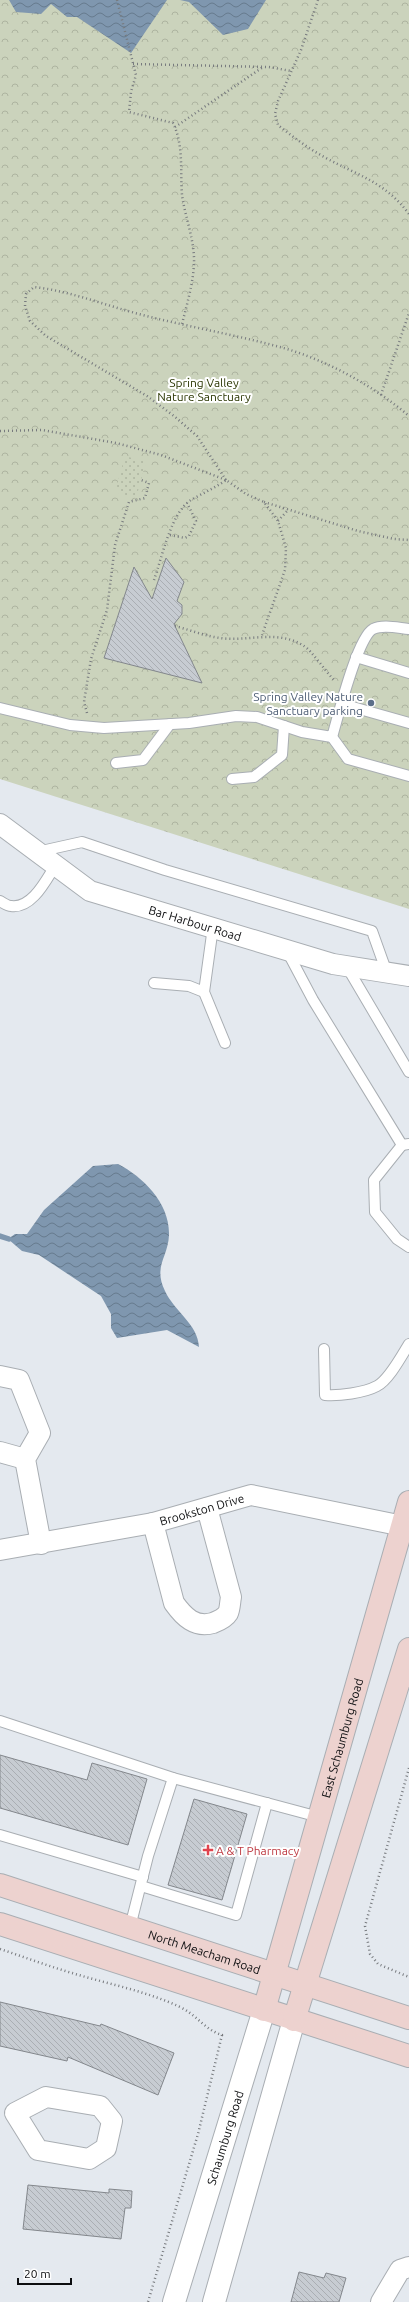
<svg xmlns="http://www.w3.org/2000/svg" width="409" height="2302" font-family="Ubuntu,sans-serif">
<defs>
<pattern id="park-crowns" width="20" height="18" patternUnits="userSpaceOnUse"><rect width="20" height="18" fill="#cbd3bc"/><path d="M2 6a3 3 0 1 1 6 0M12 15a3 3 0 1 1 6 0" fill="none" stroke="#adb4a0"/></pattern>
<pattern id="garden-dots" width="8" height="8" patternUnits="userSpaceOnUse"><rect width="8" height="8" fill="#cbd3bc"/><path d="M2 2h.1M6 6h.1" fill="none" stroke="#adb4a0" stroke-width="1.8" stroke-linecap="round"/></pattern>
<pattern id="water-waves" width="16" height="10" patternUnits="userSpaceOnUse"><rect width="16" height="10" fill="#7f97af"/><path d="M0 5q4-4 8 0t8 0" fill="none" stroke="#667a8d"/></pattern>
<pattern id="building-back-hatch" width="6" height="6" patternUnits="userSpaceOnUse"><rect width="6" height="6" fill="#c7ccd2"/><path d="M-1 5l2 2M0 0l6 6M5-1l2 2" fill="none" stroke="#aaaeb3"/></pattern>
</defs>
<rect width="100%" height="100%" fill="#e4e9ef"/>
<path fill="url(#park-crowns)" d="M0,0H409V909L0,779Z"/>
<path fill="url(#garden-dots)" d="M125,456L146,462L136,498L115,492Z"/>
<g fill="url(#water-waves)">
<path d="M9,0H167L131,53L77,17H67L51,4L41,14L16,12Z"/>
<path d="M180,0H266L248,29L223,35L189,2Z"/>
<path d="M118,1164C143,1177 170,1203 169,1235C168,1258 153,1266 165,1291C174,1311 198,1324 199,1347L167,1330L117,1338L111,1328V1314L101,1296L39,1255L22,1251L8,1239L15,1234H27L44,1210L93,1166Z"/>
</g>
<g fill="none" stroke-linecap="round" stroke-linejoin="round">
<path stroke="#7f97af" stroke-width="5.5" d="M0,1236L9,1239"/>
</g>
<g fill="url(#building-back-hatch)" stroke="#83878c">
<path d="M166,558L184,582L177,601L182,605V614L174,624L202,683L104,658L134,567L152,599Z"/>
<path d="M0,1755L87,1780L92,1763L147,1779L128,1845L0,1808Z"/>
<path d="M194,1799L247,1814L222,1900L168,1885Z"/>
<path d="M0,2002L100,2026L101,2024L174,2053L158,2095L68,2057L67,2061L0,2046Z"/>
<path d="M28,2185L109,2193V2189L132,2191L131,2208H125L121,2239L23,2229Z"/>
<path d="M299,2272L324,2278L326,2273L346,2278L339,2302H291Z"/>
</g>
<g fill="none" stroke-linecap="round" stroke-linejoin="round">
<defs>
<g id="service">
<path d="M356,657L409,673"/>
<path d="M342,704L409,723"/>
<path d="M0,708L70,725L104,728L189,723L236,716L257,717L302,732L332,737C338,717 357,638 373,629C383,624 398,628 409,629"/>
<path d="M332,737L348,759L409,776"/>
<path d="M116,763L143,760L170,724"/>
<path d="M232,779L254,777L282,755L284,726"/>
<path d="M37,852L82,842L165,870L372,931L387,973"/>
<path d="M0,901C3,903 8,906 11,906C32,909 46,880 55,866"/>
<path d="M213,927L204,992L225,1043"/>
<path d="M287,951L313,1000L402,1145L409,1144"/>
<path d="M347,967L409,1072"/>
<path d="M154,983L189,986L204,992"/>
<path d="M402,1145L374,1180L375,1212L397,1239L409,1247"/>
<path d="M324,1349L325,1395C339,1396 364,1393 377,1386C389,1380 402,1355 409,1344"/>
<path d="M0,1721L173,1778L148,1856L130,1927"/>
<path d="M173,1778L319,1817"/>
<path d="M0,1835L143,1877"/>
<path d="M141,1886L236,1915L267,1803"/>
</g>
<g id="minor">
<path id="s1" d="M0,824L90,891L333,964L409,976"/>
<path d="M0,1376L19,1380L40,1433L25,1459L41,1544"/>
<path d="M0,1452L25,1459"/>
<path d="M153,1523L174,1603C184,1617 195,1628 213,1623C218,1621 225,1618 228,1613C230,1609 230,1602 231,1597L207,1508"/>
<path id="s2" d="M0,1550L153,1523L251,1495L403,1526"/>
<path d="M46,2097L100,2106L112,2121L106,2148L89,2159L38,2150L15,2113Z"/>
<path d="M381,2302L400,2270L409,2267"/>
</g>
<g id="tertiary">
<path id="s3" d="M174,2302L264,2010"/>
<path d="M214,2302L294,2020"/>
</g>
<g id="secondary">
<path id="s4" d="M0,1885L409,2018"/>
<path d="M0,1924L409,2056"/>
<path id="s5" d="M264,2010L409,1502"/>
<path d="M294,2020L409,1649"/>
</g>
</defs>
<use href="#service" stroke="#a9aeb3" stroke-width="12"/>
<use href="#minor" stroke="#a9aeb3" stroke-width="22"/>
<use href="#tertiary" stroke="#a9aeb3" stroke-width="24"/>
<use href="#secondary" stroke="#a9aeb3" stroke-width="24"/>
<g stroke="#777a7e" stroke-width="2.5" stroke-dasharray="1 3" stroke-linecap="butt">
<path d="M117,0L136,75L131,92L129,112L173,123C184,146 180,170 182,195C185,217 195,241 194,264C193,284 187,304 182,324"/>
<path d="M318,0L301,50L278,101L275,114L278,125C293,137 309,149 326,158C359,176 385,182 409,214"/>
<path d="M133,64L269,67L291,71"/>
<path d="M175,127L263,67"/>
<path d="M381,395L409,313"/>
<path d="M0,431L42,430L116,443L161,455L226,480"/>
<path d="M226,480L197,436L174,416L147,396L46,336L30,321L25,306L26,294L34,287C70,291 104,305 139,314C188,327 238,335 287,349C330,362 375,387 409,416"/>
<path d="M264,502L358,531L394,539L409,540"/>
<path d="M278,521L287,511"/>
<path d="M170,535L185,538L189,536L196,521L187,503"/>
<path d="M154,580C162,558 171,512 191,500C203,493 215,488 226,480L246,494L264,502L278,521L286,548L285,570L262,635"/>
<path d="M175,626C190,630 205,636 220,638C247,642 278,629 304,646C312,651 326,672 334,680"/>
<path d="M87,713L84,702L91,659L107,610L115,545L129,502L145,498L149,483L141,480"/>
<path d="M409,1768L365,1926L370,1954L378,1964L409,1977"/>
<path d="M0,1949C24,1957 48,1966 72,1973C108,1984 146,1991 180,2007C197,2015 205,2030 222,2035L198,2134L148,2302"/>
</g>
<use href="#service" stroke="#fff" stroke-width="10"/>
<use href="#minor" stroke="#fff" stroke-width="20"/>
<use href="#tertiary" stroke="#fff" stroke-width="22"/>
<use href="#secondary" stroke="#edd2cf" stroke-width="22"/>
</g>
<circle fill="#5c6f8a" stroke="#fff" stroke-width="1.5" cx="371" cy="703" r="4"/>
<path fill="#e0444e" stroke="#fff" stroke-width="1.5" d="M206 1844h4v4h4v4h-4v4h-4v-4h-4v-4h4z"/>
<g text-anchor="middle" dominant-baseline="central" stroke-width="4" stroke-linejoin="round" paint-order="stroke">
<g font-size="12" fill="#2a3602" stroke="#fff">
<text x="204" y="382">Spring Valley<tspan x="204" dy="14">Nature Sanctuary</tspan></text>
</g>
<g font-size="12" fill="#4e5e75" stroke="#fff" text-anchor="end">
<text x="363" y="696">Spring Valley Nature<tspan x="363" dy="14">Sanctuary parking</tspan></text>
</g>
<g font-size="12" fill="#0c0d0f" stroke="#fff">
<text stroke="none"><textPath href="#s1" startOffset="222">Bar Harbour Road</textPath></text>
<text stroke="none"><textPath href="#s2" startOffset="206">Brookston Drive</textPath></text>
<text stroke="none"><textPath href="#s5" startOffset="283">East Schaumburg Road</textPath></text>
<text stroke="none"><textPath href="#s4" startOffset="215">North Meacham Road</textPath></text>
<text stroke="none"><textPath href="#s3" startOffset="172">Schaumburg Road</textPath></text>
</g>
<g font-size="12" fill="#be3a42" stroke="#fff" text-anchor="start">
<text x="216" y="1850">A &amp; T Pharmacy</text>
</g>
</g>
<path d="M18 2278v6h53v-6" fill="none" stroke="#0c0d0f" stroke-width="2"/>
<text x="24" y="2278" font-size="12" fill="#0c0d0f" stroke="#ffffff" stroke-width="3" paint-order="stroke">20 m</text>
</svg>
